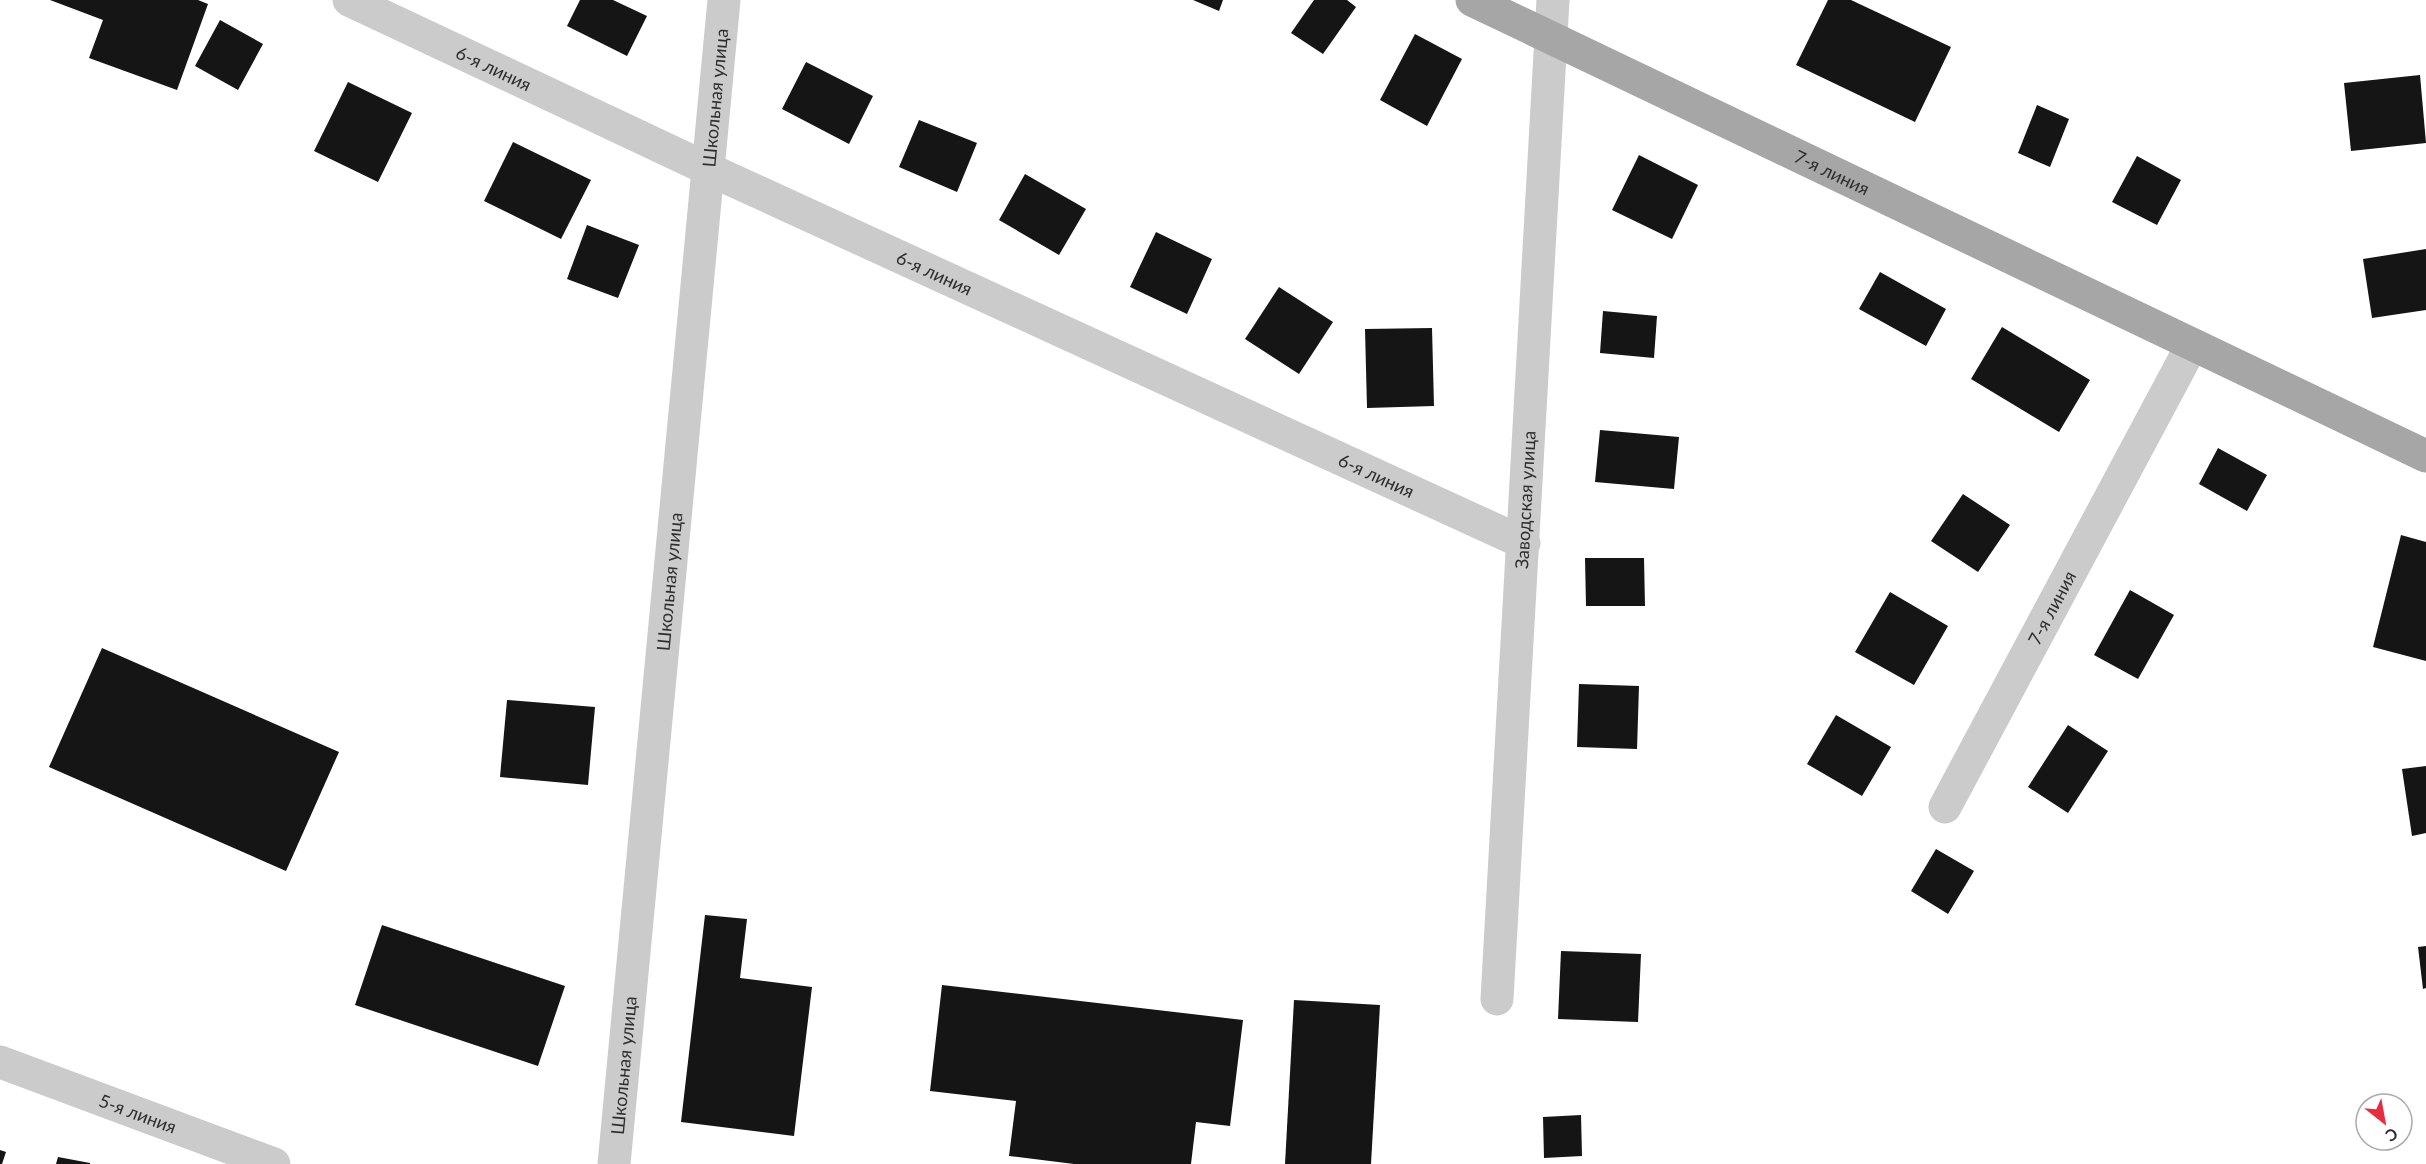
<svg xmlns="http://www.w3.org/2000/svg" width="2426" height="1164" font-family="Lato,sans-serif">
<rect width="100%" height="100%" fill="#fff"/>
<g fill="#151515">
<path d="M50,0H198L208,4L177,90L89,58L103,20Z"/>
<path d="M580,0H613L647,16L627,56L567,26Z"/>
<path d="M1193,0H1223L1219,11Z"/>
<path d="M1314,0H1347L1356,7L1323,54L1291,33Z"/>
<path d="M1828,0H1851L1951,47L1915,122L1796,65Z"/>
<path d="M220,20L263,44L238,90L195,66Z"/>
<path d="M1415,34L1462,59L1427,126L1380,100Z"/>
<path d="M806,62L873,96L849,144L782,109Z"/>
<path d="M2420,75L2426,143L2351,151L2344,83Z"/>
<path d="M348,82L412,113L378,182L314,151Z"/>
<path d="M2037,105L2069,119L2050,167L2018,153Z"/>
<path d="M919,120L977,143L957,192L899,167Z"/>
<path d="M513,142L591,180L561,239L484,201Z"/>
<path d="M1639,155L1698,185L1672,239L1612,210Z"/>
<path d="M2137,156L2181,180L2157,225L2112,202Z"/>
<path d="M1025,174L1086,209L1059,255L999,220Z"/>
<path d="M587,225L639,245L618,298L567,279Z"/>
<path d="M1156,232L1212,259L1187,314L1130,287Z"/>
<path d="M2426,249V310L2372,318L2363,259Z"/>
<path d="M1880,272L1946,309L1926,346L1859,309Z"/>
<path d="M1279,287L1333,322L1299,374L1245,339Z"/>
<path d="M1603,311L1657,316L1654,358L1600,353Z"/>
<path d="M2002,327L2090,380L2059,432L1971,379Z"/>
<path d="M1432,328L1434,406L1367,408L1365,329Z"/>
<path d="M1600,430L1679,437L1674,489L1595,482Z"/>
<path d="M2218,448L2267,475L2247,511L2199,484Z"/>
<path d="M1963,494L2010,525L1978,572L1931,541Z"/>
<path d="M2401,535L2426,542V661L2373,647Z"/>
<path d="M1585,558H1644L1645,606H1586Z"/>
<path d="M2130,590L2174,615L2138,679L2094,655Z"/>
<path d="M1890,592L1948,626L1914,685L1855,652Z"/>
<path d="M102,648L339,752L286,871L49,767Z"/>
<path d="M1579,684L1639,686L1637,749L1577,747Z"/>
<path d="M507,700L595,707L588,785L500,777Z"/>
<path d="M1836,715L1891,747L1862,796L1807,764Z"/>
<path d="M2068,725L2108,751L2068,813L2028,787Z"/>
<path d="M2426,766V833L2412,836L2402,769Z"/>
<path d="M1936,849L1974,871L1948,914L1911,891Z"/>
<path d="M705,915L747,919L740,978L812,987L794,1136L681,1122Z"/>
<path d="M382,925L565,986L538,1066L355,1005Z"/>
<path d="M2426,946V988L2423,989L2418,947Z"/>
<path d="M1561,951L1641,954L1638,1022L1558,1019Z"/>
<path d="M942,985L1243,1020L1230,1126L1196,1122L1191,1164H1074L1009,1156L1016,1101L930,1091Z"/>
<path d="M1294,1000L1380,1005L1371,1164H1285Z"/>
<path d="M1581,1115L1582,1156L1544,1158L1543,1117Z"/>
<path d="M0,1150L6,1152L2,1164H0Z"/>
<path d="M58,1157L90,1163V1164H56Z"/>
</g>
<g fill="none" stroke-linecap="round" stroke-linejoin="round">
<g stroke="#cbcbcb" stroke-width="33">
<path id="s1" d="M349,0L708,169L1524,543"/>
<path id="s2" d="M1945,807L2192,345"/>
<path id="s3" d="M1497,999L1553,0"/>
<path id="s4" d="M0,1062L274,1164"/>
<path id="s5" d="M614,1164L724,0"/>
</g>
<path stroke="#a6a6a6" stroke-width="33" id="s6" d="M1472,0L2426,456"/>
</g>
<g text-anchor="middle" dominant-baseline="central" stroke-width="6" stroke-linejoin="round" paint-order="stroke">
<g font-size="18" fill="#2e2e2e" stroke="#fff">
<text stroke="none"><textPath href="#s1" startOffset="160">6-я линия</textPath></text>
<text stroke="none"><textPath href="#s5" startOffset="1071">Школьная улица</textPath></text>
<text stroke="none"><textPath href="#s6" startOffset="399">7-я линия</textPath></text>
<text stroke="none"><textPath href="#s1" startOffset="646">6-я линия</textPath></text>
<text stroke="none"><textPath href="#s1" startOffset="1132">6-я линия</textPath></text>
<text stroke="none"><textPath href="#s3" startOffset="500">Заводская улица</textPath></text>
<text stroke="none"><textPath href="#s5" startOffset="585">Школьная улица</textPath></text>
<text stroke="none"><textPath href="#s2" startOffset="226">7-я линия</textPath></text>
<text stroke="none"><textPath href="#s5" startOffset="99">Школьная улица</textPath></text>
<text stroke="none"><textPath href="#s4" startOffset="147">5-я линия</textPath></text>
</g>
</g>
<g transform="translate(2384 1122) rotate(149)"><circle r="28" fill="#ffffff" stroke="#ababab" stroke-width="1.5"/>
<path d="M0-4.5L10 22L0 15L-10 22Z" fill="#e82d3e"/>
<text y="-9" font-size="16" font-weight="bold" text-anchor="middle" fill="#2e2e2e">С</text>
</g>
</svg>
